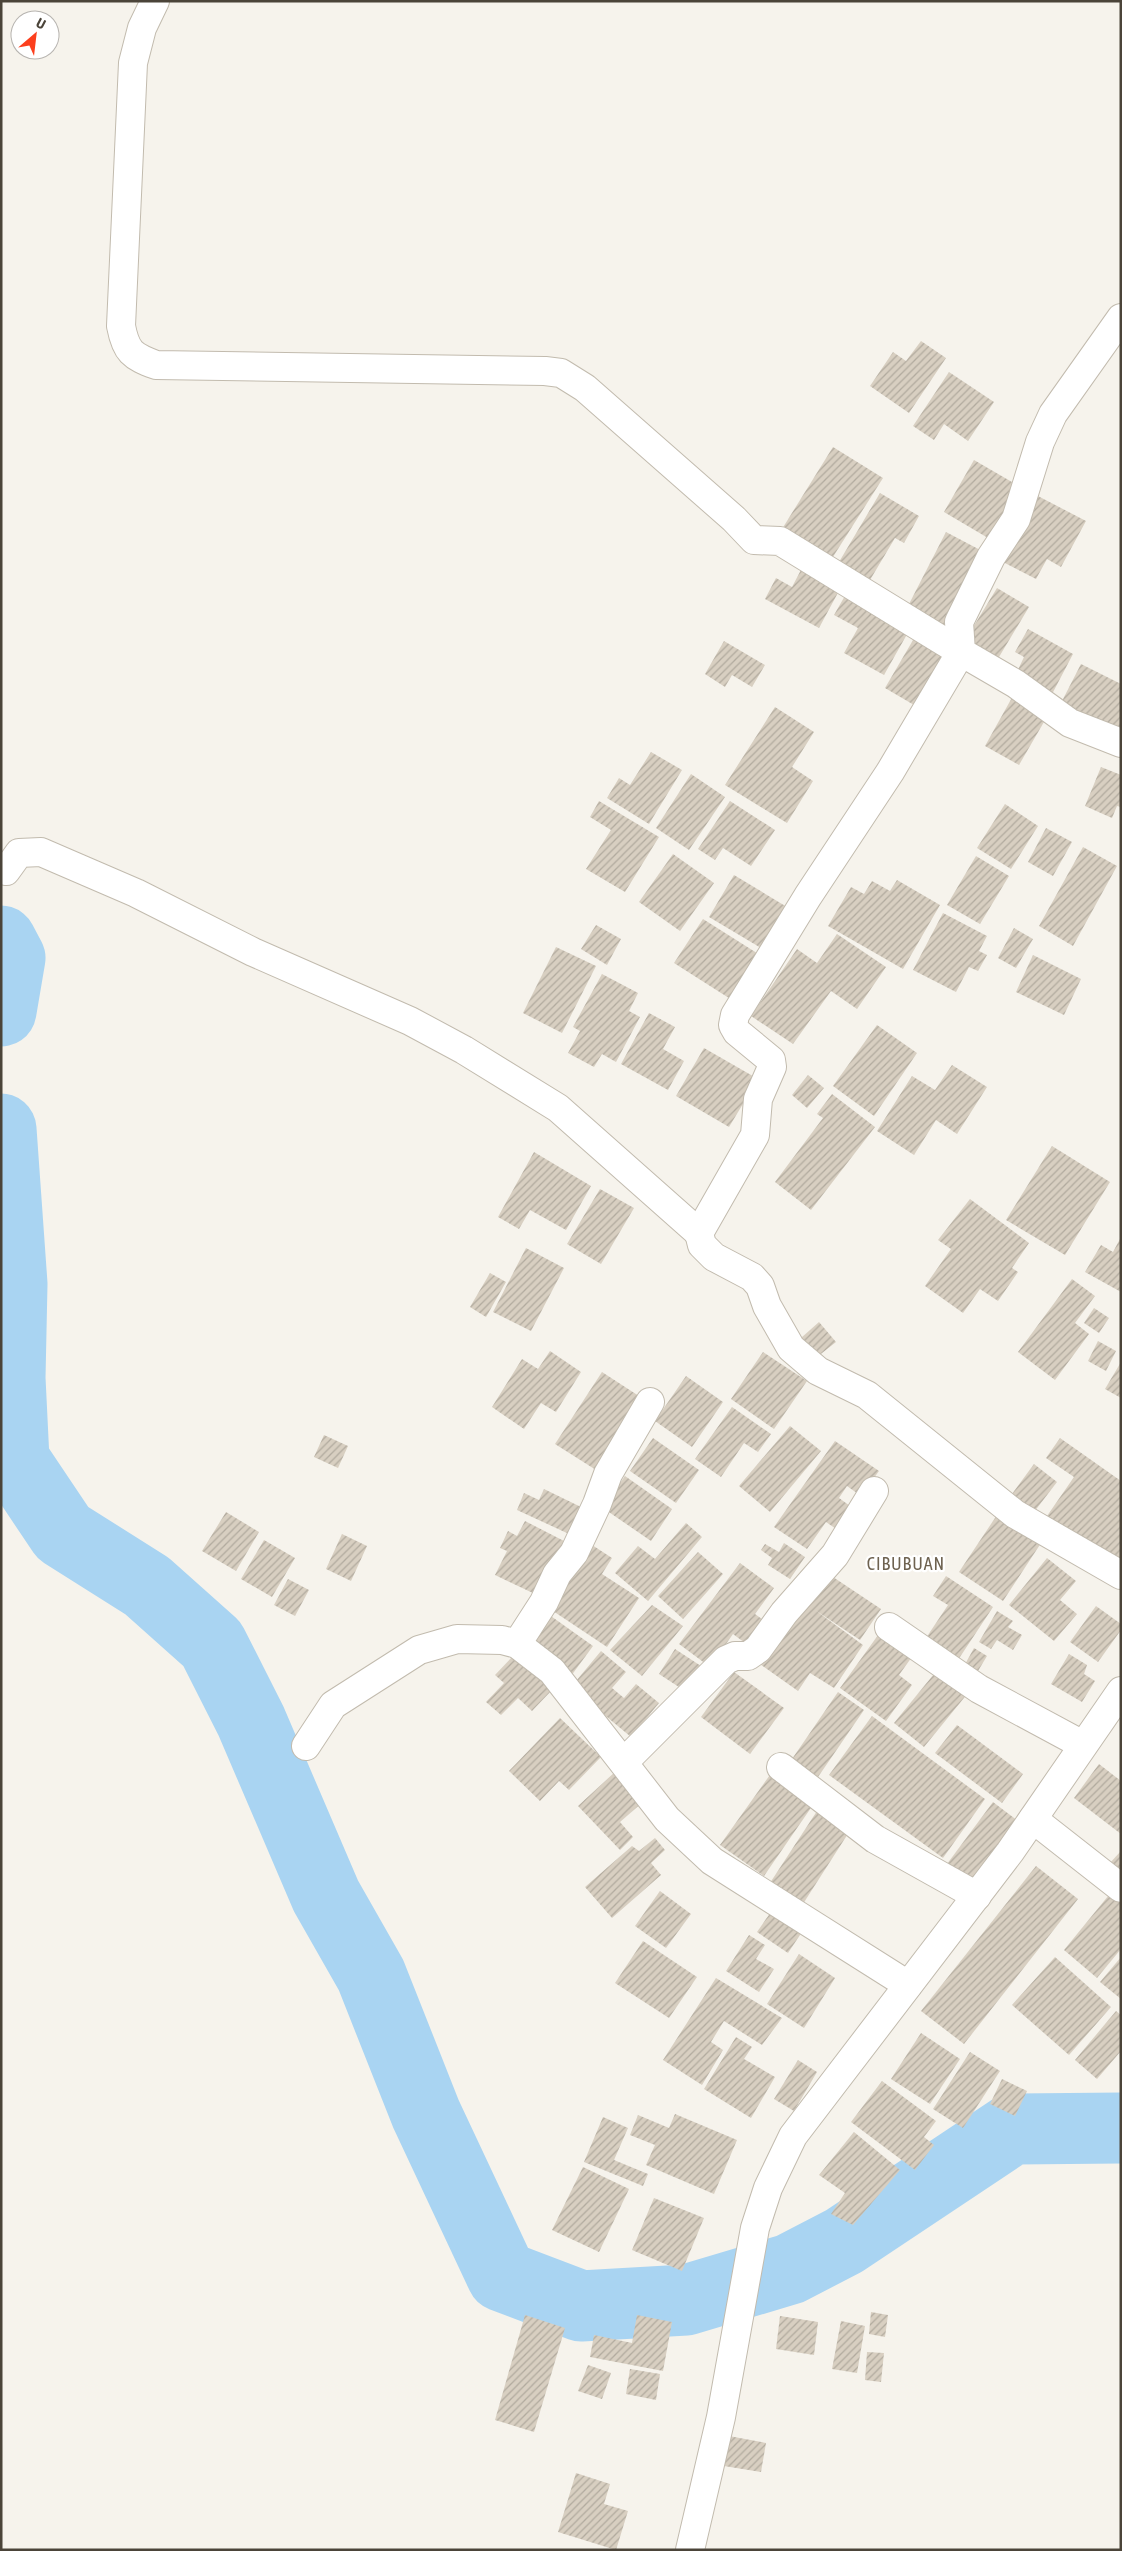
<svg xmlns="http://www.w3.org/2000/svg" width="1122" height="2551" font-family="'Asap Condensed',sans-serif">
<defs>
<pattern id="building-hatch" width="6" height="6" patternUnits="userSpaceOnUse" patternTransform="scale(1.25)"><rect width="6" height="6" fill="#d8cfc1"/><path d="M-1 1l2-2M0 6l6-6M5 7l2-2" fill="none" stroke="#b1aa9e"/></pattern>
</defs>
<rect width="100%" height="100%" fill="#f6f3ec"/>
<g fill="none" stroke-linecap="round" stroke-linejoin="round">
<g stroke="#a9d4f2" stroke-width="71">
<path d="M1,941L10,958L1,1011"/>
<path d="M1,1129L12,1284L10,1378L14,1460L63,1533L147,1586L212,1644L251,1721L326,1896L371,1975L426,2114L502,2276L581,2306L686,2300L790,2269L844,2241L1012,2129L1121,2128"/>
</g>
</g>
<g fill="url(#building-hatch)">
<path d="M921,341L946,358L909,413L870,386L893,352L906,361Z"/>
<path d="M949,372L994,402L968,441L944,424L934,440L913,426Z"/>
<path d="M833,447L883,478L831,560L782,529Z"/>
<path d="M974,460L1019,486L988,538L944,512Z"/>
<path d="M880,493L919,516L904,543L895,538L870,580L839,562Z"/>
<path d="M1036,495L1086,521L1061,567L1047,559L1036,579L1001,561Z"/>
<path d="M946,532L984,552L945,626L908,606Z"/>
<path d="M802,568L840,589L819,628L765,599L776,578L792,587Z"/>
<path d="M997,588L1029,607L996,662L964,642Z"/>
<path d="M846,594L910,629L884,675L844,653L858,628L834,615Z"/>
<path d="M1028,629L1073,654L1051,696L1015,676L1024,657L1015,652Z"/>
<path d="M916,635L945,652L914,705L885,688Z"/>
<path d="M724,641L765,665L752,687L732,675L725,687L705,674Z"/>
<path d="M1081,664L1121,684V733L1061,703Z"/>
<path d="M1014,694L1048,715L1019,765L985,746Z"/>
<path d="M775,707L814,732L792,767L813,781L787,823L725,785Z"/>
<path d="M651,752L682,770L649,824L607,798L619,778L630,785Z"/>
<path d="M1101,767L1121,775V807L1117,806L1112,818L1085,806Z"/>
<path d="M691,774L725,797L689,850L656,828Z"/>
<path d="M599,801L659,837L625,892L586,869L611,830L590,817Z"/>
<path d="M730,801L775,830L751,866L723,848L715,860L698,849Z"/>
<path d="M1005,804L1038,826L1011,869L977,848Z"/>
<path d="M1046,828L1072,842L1053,876L1028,862Z"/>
<path d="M1083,847L1117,866L1073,946L1039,926Z"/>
<path d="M673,854L714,883L680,931L639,902Z"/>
<path d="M976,856L1009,876L980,924L947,905Z"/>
<path d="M734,875L787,907L761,948L709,917Z"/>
<path d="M897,880L940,905L903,969L828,926L851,887L864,894L872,881L890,891Z"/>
<path d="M943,913L987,936L979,951L987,955L978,971L969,967L956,992L913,970Z"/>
<path d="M703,919L760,955L732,1000L674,963Z"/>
<path d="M596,925L621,939L607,965L581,949Z"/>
<path d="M1014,928L1033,939L1016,968L998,958Z"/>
<path d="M837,934L886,967L857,1009L831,991L793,1044L751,1016L797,949L817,963Z"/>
<path d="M556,947L596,966L562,1033L523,1013Z"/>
<path d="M1033,955L1081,979L1064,1015L1016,992Z"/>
<path d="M602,974L638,993L629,1011L640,1017L616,1062L602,1054L594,1067L568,1053L580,1031L573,1027Z"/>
<path d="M649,1013L675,1027L663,1049L684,1061L668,1090L621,1064Z"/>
<path d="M877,1025L917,1053L874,1116L833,1086Z"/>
<path d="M704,1048L758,1079L729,1127L676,1096Z"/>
<path d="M952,1065L987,1087L957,1134L936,1120L914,1155L877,1131L912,1076L935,1090Z"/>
<path d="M808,1075L824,1088L807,1108L792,1095Z"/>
<path d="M832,1094L875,1127L811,1210L775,1182L823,1118L817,1114Z"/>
<path d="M1052,1146L1110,1182L1065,1255L1006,1220Z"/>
<path d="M534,1152L591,1186L566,1230L530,1210L519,1229L498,1217Z"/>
<path d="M600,1189L634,1208L601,1264L567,1244Z"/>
<path d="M970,1199L1029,1243L1012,1268L1018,1272L998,1301L980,1289L963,1313L925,1286L951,1249L938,1240Z"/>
<path d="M1121,1237V1292L1085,1272L1101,1245L1113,1252Z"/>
<path d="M526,1248L564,1268L531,1331L493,1312Z"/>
<path d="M490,1273L506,1282L486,1317L470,1307Z"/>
<path d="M1072,1279L1095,1296L1075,1323L1089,1334L1055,1380L1018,1352Z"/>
<path d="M1094,1308L1109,1318L1099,1333L1084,1323Z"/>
<path d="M819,1322L836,1342L817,1357L801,1338Z"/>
<path d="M1098,1341L1116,1351L1106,1371L1088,1361Z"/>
<path d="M550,1351L581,1372L556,1412L541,1403L524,1429L492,1407L522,1359L538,1369Z"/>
<path d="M763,1352L807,1381L774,1429L731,1399Z"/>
<path d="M1121,1362V1398L1105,1389Z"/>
<path d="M602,1372L642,1398L596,1470L555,1444Z"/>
<path d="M686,1376L723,1402L692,1447L655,1421Z"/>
<path d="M732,1407L771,1434L758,1452L744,1443L721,1477L695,1459Z"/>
<path d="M790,1426L821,1451L770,1512L739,1486Z"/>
<path d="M324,1435L348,1446L338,1468L314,1457Z"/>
<path d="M653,1438L699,1470L676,1503L630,1471Z"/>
<path d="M1060,1438L1121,1481V1568L1047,1516L1074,1477L1046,1458Z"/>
<path d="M835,1441L879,1471L861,1496L847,1486L839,1498L857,1511L842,1533L826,1522L807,1549L774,1527Z"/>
<path d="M1034,1464L1057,1482L1031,1516L1009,1498Z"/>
<path d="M625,1476L672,1509L651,1541L603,1508Z"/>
<path d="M544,1489L581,1507L569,1534L517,1510L524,1493L539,1500Z"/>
<path d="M226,1512L259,1532L236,1571L202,1551Z"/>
<path d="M999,1512L1043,1540L1003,1601L959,1572Z"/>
<path d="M525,1521L564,1541L537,1595L495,1575L507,1551L500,1548L508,1531L517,1536Z"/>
<path d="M686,1523L702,1537L648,1601L615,1573L638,1546L655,1559Z"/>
<path d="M342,1534L367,1546L351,1581L326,1569Z"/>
<path d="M264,1540L295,1558L272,1597L241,1579Z"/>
<path d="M586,1541L612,1558L602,1574L639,1598L607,1647L544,1605Z"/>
<path d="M784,1543L805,1557L790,1579L768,1565L772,1558L761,1550L765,1544L779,1552Z"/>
<path d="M698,1552L723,1574L683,1619L658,1596Z"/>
<path d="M1047,1558L1076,1581L1060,1600L1077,1614L1054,1641L1009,1605Z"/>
<path d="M740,1563L774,1588L755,1614L770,1625L753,1649L733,1634L710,1667L679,1644Z"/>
<path d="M824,1571L881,1609L860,1640L815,1610L863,1645L834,1688L810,1673L798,1691L757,1662Z"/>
<path d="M946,1576L993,1607L958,1660L926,1638L948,1605L933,1596Z"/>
<path d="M288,1579L309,1590L295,1616L274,1605Z"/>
<path d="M652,1605L683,1626L642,1676L610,1650Z"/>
<path d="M1096,1606L1121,1624V1630L1098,1662L1070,1642Z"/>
<path d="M997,1611L1013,1621L1008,1627L1022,1635L1013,1650L997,1640L991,1649L979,1642Z"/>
<path d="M548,1614L593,1646L571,1676L526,1644Z"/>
<path d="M881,1631L914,1654L899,1675L912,1685L886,1721L840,1688Z"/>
<path d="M974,1648L987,1656L975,1676L963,1668Z"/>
<path d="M675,1649L701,1666L685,1691L659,1674Z"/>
<path d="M601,1651L626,1672L612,1688L624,1698L636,1684L659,1703L631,1737L571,1687Z"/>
<path d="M515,1654L553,1689L532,1711L518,1698L501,1715L486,1702L504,1683L495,1675Z"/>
<path d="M1069,1654L1087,1665L1084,1674L1095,1681L1082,1702L1051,1684Z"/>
<path d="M938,1669L968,1693L924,1747L894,1723Z"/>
<path d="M734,1672L784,1708L750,1754L701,1717Z"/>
<path d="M838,1692L864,1710L818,1777L792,1759Z"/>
<path d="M872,1716L985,1799L943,1858L829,1775Z"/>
<path d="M560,1718L601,1757L569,1790L559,1781L540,1801L509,1771Z"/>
<path d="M957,1725L1023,1774L1002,1803L935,1753Z"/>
<path d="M1099,1764L1121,1781V1834L1074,1798Z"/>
<path d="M615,1772L643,1802L620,1822L633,1837L620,1850L578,1806Z"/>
<path d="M772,1772L815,1802L764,1876L720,1845Z"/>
<path d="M993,1802L1018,1821L973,1883L947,1864Z"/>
<path d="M819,1808L851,1829L801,1907L768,1886Z"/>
<path d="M655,1838L665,1850L651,1863L661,1875L612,1918L585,1887L632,1846L639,1851Z"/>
<path d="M1121,1851V1874L1109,1864Z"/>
<path d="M1036,1866L1078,1899L964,2044L921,2011Z"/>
<path d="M1113,1890L1121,1896V1949L1097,1978L1064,1950Z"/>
<path d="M660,1891L691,1914L666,1948L635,1926Z"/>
<path d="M773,1909L804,1929L788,1953L757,1932Z"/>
<path d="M749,1935L765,1945L756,1959L774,1969L759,1992L726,1971Z"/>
<path d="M643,1941L697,1977L669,2018L615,1983Z"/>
<path d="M799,1954L835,1978L804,2028L767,2004Z"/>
<path d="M1055,1957L1111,2007L1069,2055L1012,2005Z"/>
<path d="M1121,1957V1999L1100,1982Z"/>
<path d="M716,1978L782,2018L762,2045L724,2021L711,2042L723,2050L702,2085L663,2060Z"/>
<path d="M1116,2011L1121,2015V2051L1097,2079L1075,2060Z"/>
<path d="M921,2033L960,2059L930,2104L891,2079Z"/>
<path d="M736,2037L752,2047L744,2059L775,2077L751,2118L704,2089Z"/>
<path d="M970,2052L1000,2071L963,2128L933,2109Z"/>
<path d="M798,2060L817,2072L794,2111L774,2099Z"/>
<path d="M1002,2079L1027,2091L1015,2116L990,2104Z"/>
<path d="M882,2081L936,2121L924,2137L934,2145L915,2170L851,2122Z"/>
<path d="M675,2114L737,2140L714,2194L646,2165L655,2145L630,2135L638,2115L669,2128Z"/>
<path d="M603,2117L628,2128L614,2160L648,2174L643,2186L584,2162Z"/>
<path d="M854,2132L900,2170L853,2225L831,2214L845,2193L819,2175Z"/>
<path d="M583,2167L629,2189L599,2252L552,2230Z"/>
<path d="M654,2198L704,2218L682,2271L632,2250Z"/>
<path d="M871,2312L888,2315L885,2337L869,2334Z"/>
<path d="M525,2315L565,2328L534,2432L495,2420Z"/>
<path d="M637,2315L672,2322L663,2371L590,2357L594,2335L632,2343Z"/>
<path d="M780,2316L818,2322L814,2355L776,2349Z"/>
<path d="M841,2321L865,2326L857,2373L832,2369Z"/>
<path d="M867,2352L884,2353L881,2382L865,2380Z"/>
<path d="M588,2365L611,2373L602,2399L578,2391Z"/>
<path d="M630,2369L660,2374L656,2400L626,2394Z"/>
<path d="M729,2436L766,2443L761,2472L724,2466Z"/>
<path d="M576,2473L610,2484L604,2504L628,2511L616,2550L558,2532Z"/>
</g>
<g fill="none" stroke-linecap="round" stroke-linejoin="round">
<defs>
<g id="minor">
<path d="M155,1L142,28L133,63L121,326C126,352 132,356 156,365L545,371L561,373L585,388L734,519L754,540L780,541L961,652L890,772L808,896L735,1015L733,1025L737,1032L771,1060L772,1067L758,1099L755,1135L699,1233L702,1245L714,1257L752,1277L760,1286L767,1306L791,1348L818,1371L867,1395L1015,1514L1121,1575"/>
<path d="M1121,318L1053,414L1040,442L1016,519L991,557L959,622L961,652L1016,684L1070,723L1121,743"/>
<path d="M1,870L6,871L19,853L41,852L136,893L253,952L410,1021L464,1050L558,1108L699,1233"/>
<path d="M889,1627L979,1689L1083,1745"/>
<path d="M517,1644L544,1602L557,1574L574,1553L597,1504L608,1474L650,1402"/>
<path d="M306,1746L333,1705L419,1650L457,1639L502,1640L517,1644L552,1671L667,1819L712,1861L908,1985"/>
<path d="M624,1762L726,1660L735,1656H748L758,1649L784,1613L835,1555L874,1491"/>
<path d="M781,1767L875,1839L977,1896"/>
<path d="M1033,1819L1121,1888"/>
<path d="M690,2550L721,2417L755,2228L768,2188L793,2136L1010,1852L1121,1691"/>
</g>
</defs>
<use href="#minor" stroke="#c2bbae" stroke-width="30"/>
<use href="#minor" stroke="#fff" stroke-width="28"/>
</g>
<g text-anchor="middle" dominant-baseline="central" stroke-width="4.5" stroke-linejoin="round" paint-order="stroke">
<g font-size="18" letter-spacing="1" fill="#6e6250" stroke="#fff">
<text x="906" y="1563">CIBUBUAN</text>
</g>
</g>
<rect width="1122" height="2551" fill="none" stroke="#4b4439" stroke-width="5"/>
<g transform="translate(35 35) rotate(28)"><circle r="24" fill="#ffffff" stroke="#b7b4b0"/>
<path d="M0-4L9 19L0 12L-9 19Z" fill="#fc3f1d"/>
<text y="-8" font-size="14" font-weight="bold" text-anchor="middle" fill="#4b4439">U</text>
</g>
</svg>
